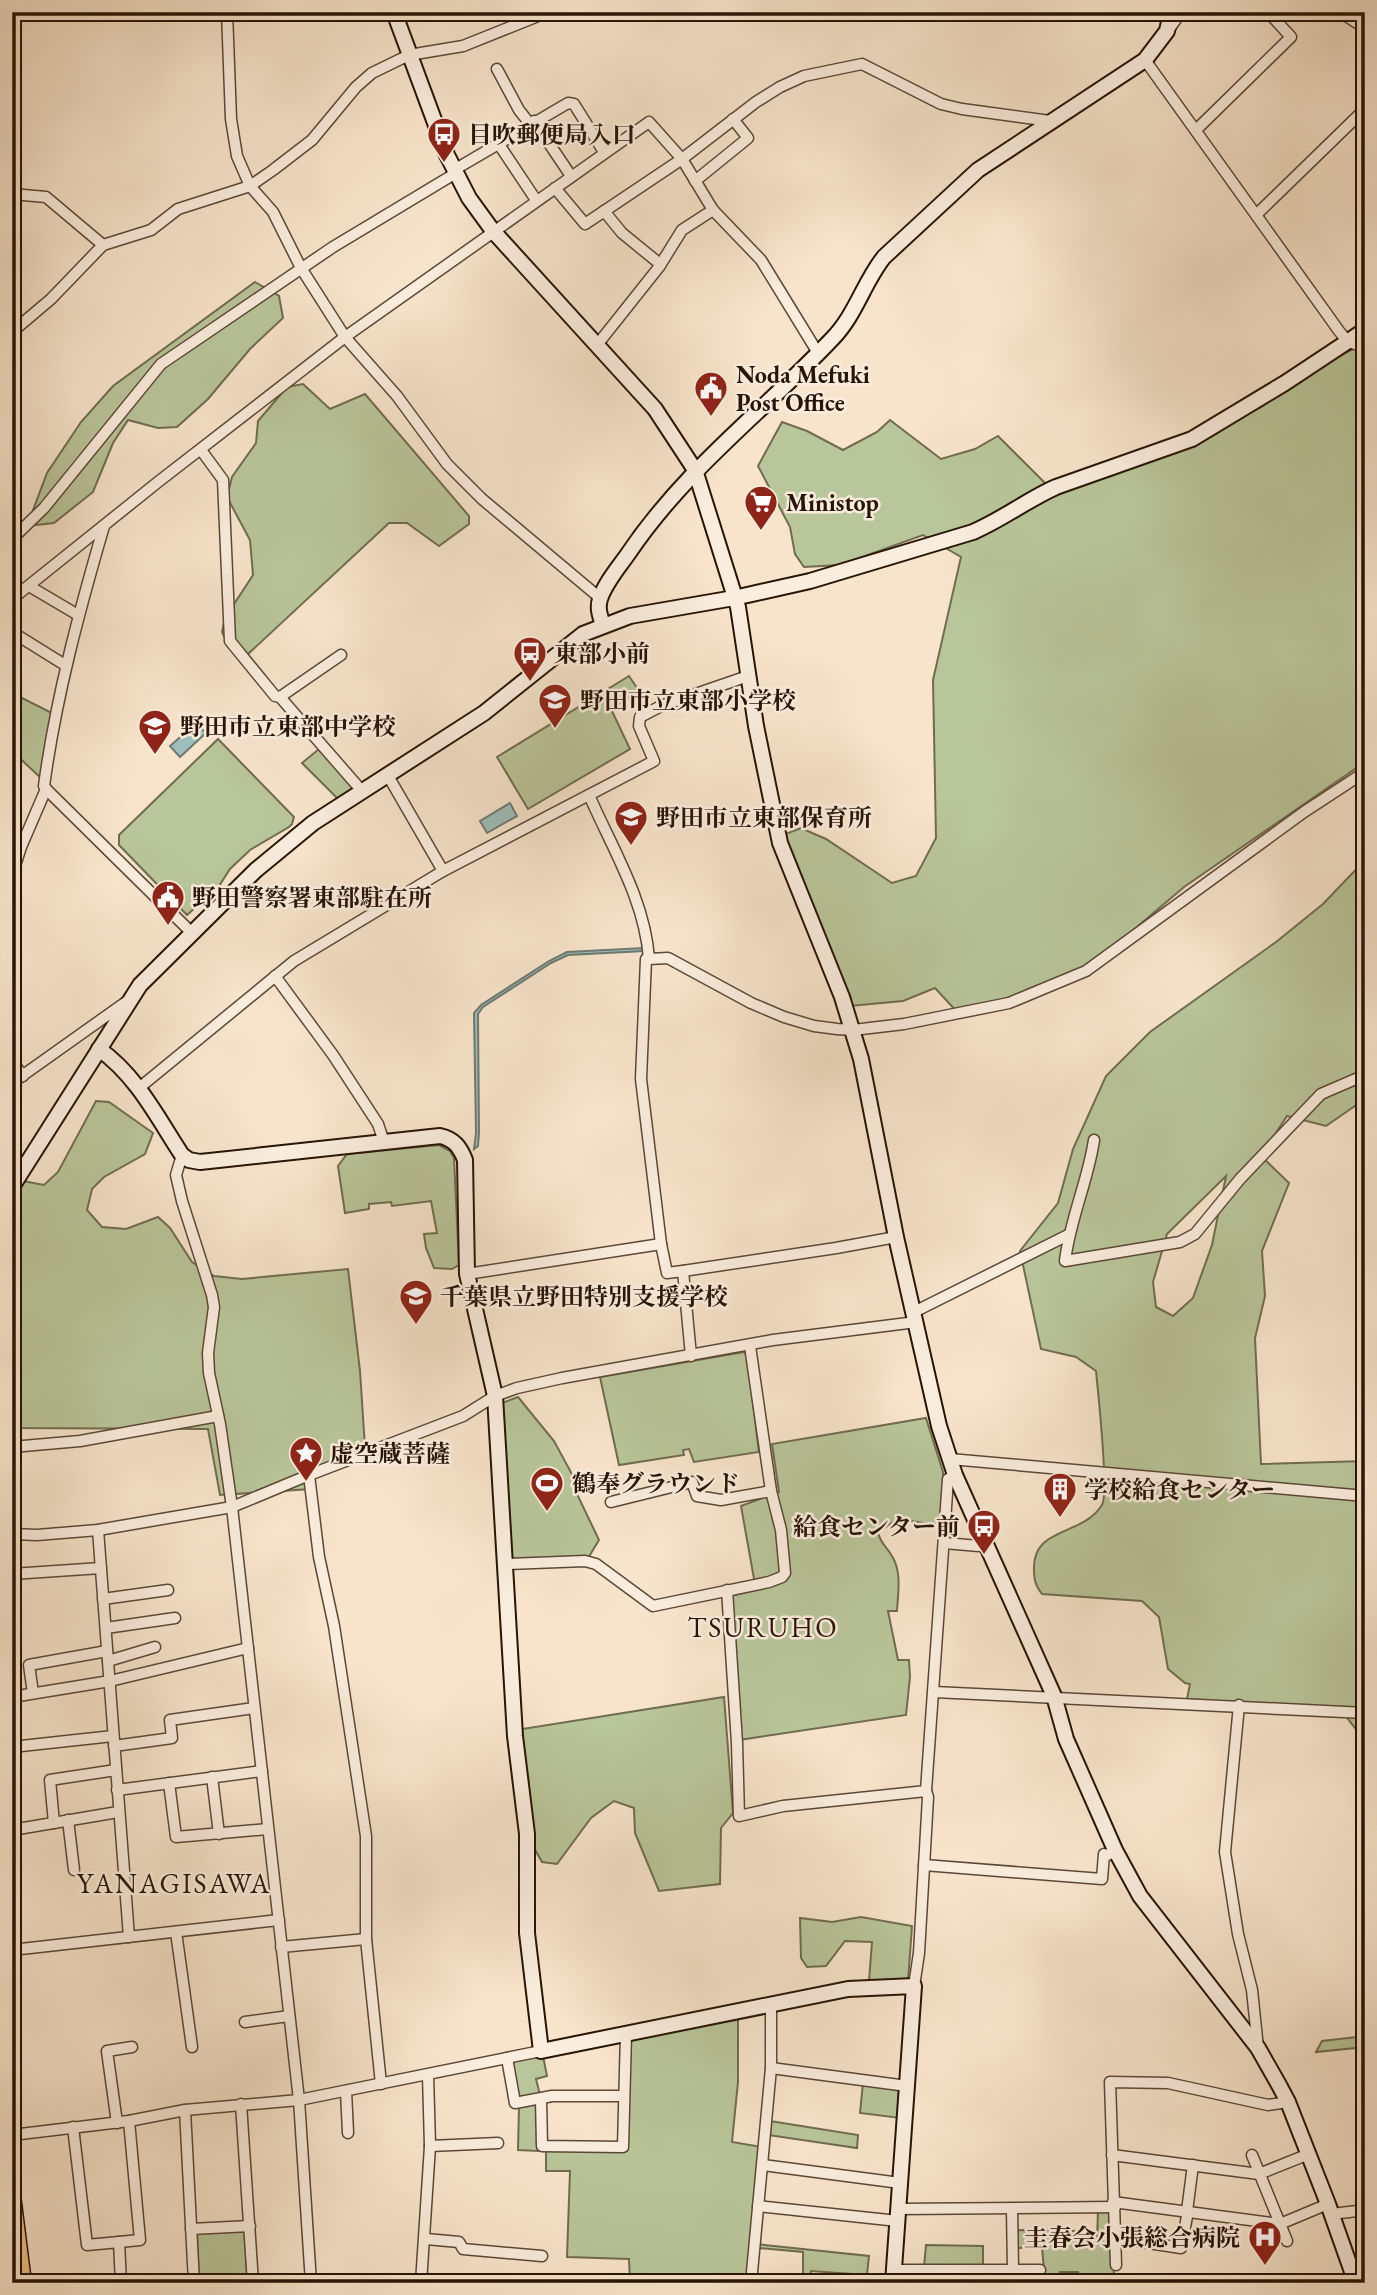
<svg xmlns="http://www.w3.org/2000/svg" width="1377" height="2295" font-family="'EB Garamond','Noto Serif JP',serif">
<rect width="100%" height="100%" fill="#f7e4cb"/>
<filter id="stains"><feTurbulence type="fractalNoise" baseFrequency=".00286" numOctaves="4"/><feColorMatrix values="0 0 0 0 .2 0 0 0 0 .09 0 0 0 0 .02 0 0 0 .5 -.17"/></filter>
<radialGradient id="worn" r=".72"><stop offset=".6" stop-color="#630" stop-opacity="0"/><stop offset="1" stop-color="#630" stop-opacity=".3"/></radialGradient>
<g fill="#b9c59a" stroke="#706c4f" stroke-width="2" fill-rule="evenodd">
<path d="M255,282L279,296L283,318L250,349L208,399L177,427L158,428L128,420L113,443L93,492L54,523L27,526L47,473L81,422L113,386Z"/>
<path d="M1357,347L1365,350V762L1184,887L1072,982L997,1008L958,1013L935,988L903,1001L850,1006L783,835L801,828L826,839L892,883L916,876L936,838L933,680L961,557L923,535L840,565L804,567L795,554L790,527L758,466L782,422L807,431L843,450L877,432L890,420L941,459L975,449L998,436L1045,483L1108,476L1261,407L1333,359Z"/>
<path d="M303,384L330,409L365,394L469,516V524L439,546L407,523H389L247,655L231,650L222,632L225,618L253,575L250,540L227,497L232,477L256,443L258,421L287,387Z"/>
<path d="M629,676L639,691L611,709L630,749L528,809L497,757Z"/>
<path d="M12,693L52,713L43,780L12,751Z"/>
<path d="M218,739L294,817L292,824L289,827L250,850L230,869L219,886L187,915L119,845V835Z"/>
<path d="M319,749L357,789L340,801L302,763Z"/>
<path d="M1365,860V1099L1326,1126L1287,1116L1261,1156L1289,1183L1262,1251L1265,1296L1255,1338L1261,1464L1365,1461V1491L1355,1492L1365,1496V1741L1341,1710L1187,1699L1190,1684L1185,1683L1168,1669L1159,1617L1142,1601L1042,1594C1036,1586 1034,1581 1034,1570C1032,1526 1082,1537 1102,1505C1109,1494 1098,1391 1096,1371L1076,1357L1041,1349L1020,1251L1058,1203L1073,1149L1106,1076L1150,1032L1276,942L1323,904ZM1226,1176L1212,1245L1193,1298L1173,1316L1156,1307L1153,1282L1167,1234Z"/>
<path d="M96,1101L109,1102L153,1133L145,1154L104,1177L92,1189L87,1210L102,1227L126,1229L158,1217L170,1228L192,1262L214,1276L242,1279L348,1269L360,1371L365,1447L312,1472L311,1489L220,1495L208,1429L12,1428V1179L44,1185L58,1172Z"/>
<path d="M439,1145L450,1151L454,1158L459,1265L452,1269L434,1268L426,1248L424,1234L437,1233L431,1201L392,1206L391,1202L369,1204V1209L345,1213L338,1166L347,1154Z"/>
<path d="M744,1352L747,1355L759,1452L694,1462L689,1449L683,1450L684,1455L619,1465L600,1377Z"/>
<path d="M518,1397L554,1441L573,1476L576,1492L599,1540L587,1560H510L502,1403Z"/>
<path d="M926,1418L943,1472L942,1526L898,1519L878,1532C880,1543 886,1546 892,1556C902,1572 898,1593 897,1611H888L898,1660H909L910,1677L906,1715L739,1740L731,1596L756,1590L741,1506L779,1492L772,1444Z"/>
<path d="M724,1697L733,1813L721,1828L720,1884L659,1891L635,1833L634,1808L614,1801L591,1818L557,1864L542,1862L529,1839L516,1730Z"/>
<path d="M861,1917L912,1926L908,1981H869L872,1942L845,1941L826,1966L807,1967L801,1958L800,1918L832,1922Z"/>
<path d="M738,2016V2082L732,2142L762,2147L748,2283H630L629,2259L567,2257L570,2171H546V2151H627L629,2043L635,2038Z"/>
<path d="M1365,2036V2047L1316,2052L1322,2041Z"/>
<path d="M543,2056L547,2076L536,2079L540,2095L522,2098L518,2096L512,2065L515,2061Z"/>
<path d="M863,2083L902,2090L900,2118L860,2113Z"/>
<path d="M534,2103L538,2106V2151L518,2150L519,2106Z"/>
<path d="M770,2121L858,2135L857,2148L768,2135Z"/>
<path d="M1098,2210H1108L1113,2214L1114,2283H1079L1078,2272H1060V2283H1039L1040,2272L1044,2271L1042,2247L1016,2248L1015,2230L1080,2231V2239L1097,2240Z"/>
<path d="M243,2230L246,2233L247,2283H199L197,2235L199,2232Z"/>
<path d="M756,2244L869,2256L867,2275L811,2271L809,2283H803V2252L758,2248Z"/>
<path d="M926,2245L983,2246V2267H924Z"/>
</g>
<g fill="#9ebebc" stroke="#6e7a72" stroke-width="2">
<path d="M196,723L206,733L180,757L170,746Z"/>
<path d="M510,803L517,816L487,833L480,821Z"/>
<path d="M644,948V951L568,955L551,963L483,1007L478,1014L479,1133L478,1146L474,1149L476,1133L474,1013L481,1005L549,961L567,952Z"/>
</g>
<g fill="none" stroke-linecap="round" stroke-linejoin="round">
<defs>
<g id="street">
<path d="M227,12L231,119L237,156L250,186L273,212L301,268L345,337L397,396L447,464L482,499L600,598"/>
<path d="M1340,12L1365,28"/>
<path d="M1170,28L1181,12"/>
<path d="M1145,60L1339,331L1348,342L1365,347"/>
<path d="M497,69L519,110L530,124"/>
<path d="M534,121L571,176"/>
<path d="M1196,130L1291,37L1268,12"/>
<path d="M498,143L536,200"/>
<path d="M454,170L568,103L574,104L604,152"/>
<path d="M695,181L748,138L733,119"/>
<path d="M555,188L585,224L682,159L756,102L780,87L804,76L862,64L941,104L962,109L1050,121"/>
<path d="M12,194L46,197L103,245"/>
<path d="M604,211L622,233L660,264"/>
<path d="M1257,214L1365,109"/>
<path d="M12,332L51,299L103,245L151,230L178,209L250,186L273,170L312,140L356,87L372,73L409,55L463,46L548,12"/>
<path d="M597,345L659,267L682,230L713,210"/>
<path d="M201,450L223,480L230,641L275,696L280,697L362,791"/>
<path d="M12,539L44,508L161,364L333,247L456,173"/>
<path d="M29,586L78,615"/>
<path d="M12,599L158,482L345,337L649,122L682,159L713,210L761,260L818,353"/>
<path d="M12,632L65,665"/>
<path d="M280,697L341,655"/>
<path d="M387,774L443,871"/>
<path d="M46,789L192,933"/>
<path d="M589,795C612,848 645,900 649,959H646L641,1079L661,1244L667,1273L683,1271L691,1356"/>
<path d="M12,875L21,847L46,789L44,786C56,697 79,612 104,526"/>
<path d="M649,959L668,958L751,1003L784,1017L814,1026L837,1029L853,1030L904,1024L1009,1003L1086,971L1304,812L1365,772"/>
<path d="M275,976L333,1055L378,1124L384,1142"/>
<path d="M12,1061L23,1076"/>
<path d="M12,1083L126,1002"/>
<path d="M139,1088L294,961L443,871L654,761L639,726L640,717L661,706L748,676"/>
<path d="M1094,1140C1088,1181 1070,1219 1065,1261L1180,1242L1195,1234L1240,1179L1321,1094L1365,1075"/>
<path d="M182,1155L176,1175L182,1201L212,1295L214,1307L208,1353L209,1373L220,1424L232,1507L299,2100L311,2283"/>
<path d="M683,1271L836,1248L896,1237"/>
<path d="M467,1274L661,1244"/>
<path d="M914,1312L1068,1235"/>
<path d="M12,1447L80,1441L218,1416"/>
<path d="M950,1459L1365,1496"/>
<path d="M309,1475L319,1557L334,1626L366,1836V1939L381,2084"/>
<path d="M611,1502L692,1482L697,1496L721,1500L771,1491L750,1346"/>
<path d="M98,1530L129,1937"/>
<path d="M12,1534L37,1535L98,1530L232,1507L309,1475L463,1416L495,1396L517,1388L562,1378L773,1340L916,1322"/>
<path d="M944,1543L979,1546L985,1543"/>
<path d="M506,1564L585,1561L596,1564L653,1606L769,1582L782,1577L785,1573L781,1530L771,1491"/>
<path d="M12,1574L101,1568"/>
<path d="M727,1590L737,1743L739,1816L783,1806L926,1791L948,1479L955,1475"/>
<path d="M103,1599L168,1590"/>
<path d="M106,1628L175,1618"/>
<path d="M108,1661L155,1647"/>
<path d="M934,1692L1365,1713"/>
<path d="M33,1693L29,1665L107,1651"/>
<path d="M12,1697L110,1681L248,1648"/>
<path d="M1239,1705L1225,1852L1238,1934L1252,1990L1258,2048"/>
<path d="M114,1746L172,1738L170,1720L254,1708"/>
<path d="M12,1747L113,1736"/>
<path d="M212,1777L219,1834"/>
<path d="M169,1783L176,1837L268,1829"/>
<path d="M117,1790L262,1771"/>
<path d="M68,1820L74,1870"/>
<path d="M54,1823L50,1780L116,1770"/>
<path d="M12,1830L118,1812"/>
<path d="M924,1865L1102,1879L1104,1854L1108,1855L1115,1850"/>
<path d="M176,1932L192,2047"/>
<path d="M281,1947L366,1939"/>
<path d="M12,1950L279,1920"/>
<path d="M914,1986L919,1953L928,1797L926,1791"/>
<path d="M245,2022L289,2016"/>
<path d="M507,2058L515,2103L552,2096H623"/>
<path d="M771,2068L907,2086"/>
<path d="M346,2091L348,2133"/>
<path d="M541,2099L542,2146L623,2147L626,2034"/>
<path d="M241,2104L253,2283"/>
<path d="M185,2110L194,2283"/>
<path d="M117,2123L107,2051L132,2047"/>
<path d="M73,2127L87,2245L119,2242L121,2283"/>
<path d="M12,2135L129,2121L185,2110L299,2100L541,2051"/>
<path d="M430,2146L498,2143"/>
<path d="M1112,2155L1259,2174L1309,2154"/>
<path d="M1252,2155L1287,2241"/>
<path d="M763,2165L900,2183"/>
<path d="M1113,2202L1280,2224L1328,2204"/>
<path d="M758,2206L898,2221"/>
<path d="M899,2209L1115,2207"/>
<path d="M1012,2209L1013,2270"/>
<path d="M1187,2211L1193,2165"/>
<path d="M1332,2214L1365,2210"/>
<path d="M191,2229L250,2226"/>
<path d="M1116,2238L1181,2248L1188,2211"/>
<path d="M426,2239L459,2242L463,2249L542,2256"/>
<path d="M119,2242L140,2240L129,2121"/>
<path d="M1116,2265L1110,2082L1168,2083L1268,2105L1288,2102"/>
<path d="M894,2270H1040"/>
<path d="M421,2283L430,2146L428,2075"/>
<path d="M751,2283L771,2068V2005"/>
</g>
<g id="secondary">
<path d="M394,12L447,155L469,198L493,231L655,409L695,470L738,607L756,726L780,843L842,997L861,1059L896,1237L939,1426L955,1475L1054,1696L1066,1739L1115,1850L1140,1896L1258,2048L1279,2085L1288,2102L1328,2204L1356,2283"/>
<path d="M603,625C600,616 597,608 600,599C605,583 619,567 628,554C686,468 764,411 833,338C856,314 864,282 884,257L978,170L1145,60L1167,31L1171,12"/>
<path d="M99,1049C137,1076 157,1117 182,1155L189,1160L200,1162L440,1136C454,1139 460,1147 465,1160L467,1274L495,1396L515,1736L527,1834V1933L541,2051L848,1989L914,1986L893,2283"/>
<path d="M12,1187L140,985L256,870L313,823L484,713L583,634L630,616L734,598L810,581L973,532C1003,519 1027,500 1056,487L1192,439L1285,383L1365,330"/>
</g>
<path id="primary" d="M12,2195L23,2283"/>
</defs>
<use href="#street" stroke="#5b4836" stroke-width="13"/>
<use href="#secondary" stroke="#271404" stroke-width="18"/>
<use href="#primary" stroke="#271404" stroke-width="19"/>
<use href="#street" stroke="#faeddd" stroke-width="10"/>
<use href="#secondary" stroke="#faeddd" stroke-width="14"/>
<use href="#primary" stroke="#ecc286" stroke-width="16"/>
</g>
<defs>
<symbol id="bus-pin" viewBox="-11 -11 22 30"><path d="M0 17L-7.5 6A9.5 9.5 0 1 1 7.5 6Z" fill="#8f2418" stroke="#faeddd"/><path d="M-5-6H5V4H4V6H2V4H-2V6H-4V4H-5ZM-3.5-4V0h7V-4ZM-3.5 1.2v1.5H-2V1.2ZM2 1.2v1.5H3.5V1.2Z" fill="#fff"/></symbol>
<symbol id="civic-pin" viewBox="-11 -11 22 30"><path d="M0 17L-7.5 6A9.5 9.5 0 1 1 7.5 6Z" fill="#8f2418" stroke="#faeddd"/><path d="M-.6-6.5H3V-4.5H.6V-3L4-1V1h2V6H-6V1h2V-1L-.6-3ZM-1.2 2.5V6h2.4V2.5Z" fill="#fff"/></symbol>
<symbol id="supermarket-pin" viewBox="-11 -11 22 30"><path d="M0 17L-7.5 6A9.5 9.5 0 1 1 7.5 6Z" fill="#8f2418" stroke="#faeddd"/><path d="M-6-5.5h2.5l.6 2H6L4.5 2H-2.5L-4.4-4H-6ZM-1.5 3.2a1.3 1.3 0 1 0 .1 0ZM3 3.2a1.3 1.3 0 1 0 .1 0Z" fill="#fff"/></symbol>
<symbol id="school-pin" viewBox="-11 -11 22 30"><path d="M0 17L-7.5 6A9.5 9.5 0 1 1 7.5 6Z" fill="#8f2418" stroke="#faeddd"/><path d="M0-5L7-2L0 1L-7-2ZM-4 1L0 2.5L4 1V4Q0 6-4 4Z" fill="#fff"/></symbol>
<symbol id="sight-pin" viewBox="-11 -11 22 30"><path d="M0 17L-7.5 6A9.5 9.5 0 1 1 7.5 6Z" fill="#8f2418" stroke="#faeddd"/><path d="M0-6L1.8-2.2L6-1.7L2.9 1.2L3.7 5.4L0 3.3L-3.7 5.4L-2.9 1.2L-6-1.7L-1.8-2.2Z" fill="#fff"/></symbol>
<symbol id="stadium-pin" viewBox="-11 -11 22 30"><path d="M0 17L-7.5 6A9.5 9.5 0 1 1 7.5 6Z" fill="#8f2418" stroke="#faeddd"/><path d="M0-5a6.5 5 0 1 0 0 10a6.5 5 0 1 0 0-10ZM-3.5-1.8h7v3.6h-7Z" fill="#fff"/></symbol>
<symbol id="building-pin" viewBox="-11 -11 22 30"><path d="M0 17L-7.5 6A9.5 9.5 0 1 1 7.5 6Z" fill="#8f2418" stroke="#faeddd"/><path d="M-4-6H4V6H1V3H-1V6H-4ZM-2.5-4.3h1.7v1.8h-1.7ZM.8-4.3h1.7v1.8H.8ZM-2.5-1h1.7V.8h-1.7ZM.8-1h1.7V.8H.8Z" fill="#fff"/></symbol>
<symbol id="hospital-pin" viewBox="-11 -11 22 30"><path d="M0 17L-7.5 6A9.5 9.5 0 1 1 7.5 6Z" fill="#8f2418" stroke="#faeddd"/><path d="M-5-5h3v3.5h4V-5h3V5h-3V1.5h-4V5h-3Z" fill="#fff"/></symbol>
</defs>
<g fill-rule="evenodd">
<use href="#bus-pin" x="425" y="115" width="38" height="52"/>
<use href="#civic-pin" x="692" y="369" width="38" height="52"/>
<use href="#supermarket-pin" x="742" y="483" width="38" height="52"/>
<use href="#bus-pin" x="511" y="634" width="38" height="52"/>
<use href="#school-pin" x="536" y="681" width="38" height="52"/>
<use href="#school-pin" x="136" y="707" width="38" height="52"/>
<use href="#school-pin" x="612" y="798" width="38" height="52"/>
<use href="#civic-pin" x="149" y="878" width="38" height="52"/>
<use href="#school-pin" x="397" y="1277" width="38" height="52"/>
<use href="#sight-pin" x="287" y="1434" width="38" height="52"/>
<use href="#stadium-pin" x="528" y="1464" width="38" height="52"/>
<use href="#building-pin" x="1041" y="1470" width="38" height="52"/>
<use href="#bus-pin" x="965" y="1507" width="38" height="52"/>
<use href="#hospital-pin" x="1246" y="2218" width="38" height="52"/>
</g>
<g text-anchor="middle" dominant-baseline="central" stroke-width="5" stroke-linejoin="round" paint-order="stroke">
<g font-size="24" font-weight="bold" fill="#271404" stroke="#faeddd" text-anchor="start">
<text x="468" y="134">目吹郵便局入口</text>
<text x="736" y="374">Noda Mefuki<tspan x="736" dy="28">Post Office</tspan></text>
<text x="786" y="502">Ministop</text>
<text x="554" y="653">東部小前</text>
<text x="580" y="700">野田市立東部小学校</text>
<text x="180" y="726">野田市立東部中学校</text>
<text x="656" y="817">野田市立東部保育所</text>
<text x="192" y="897">野田警察署東部駐在所</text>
<text x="440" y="1296">千葉県立野田特別支援学校</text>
<text x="330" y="1453">虚空蔵菩薩</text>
<text x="572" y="1483">鶴奉グラウンド</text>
<text x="1084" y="1489">学校給食センター</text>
<text x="960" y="1526" text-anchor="end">給食センター前</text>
<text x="1240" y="2237" text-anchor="end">圭春会小張総合病院</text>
</g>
<g font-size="28" letter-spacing="2" fill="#271404" stroke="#faeddd">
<text x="763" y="1627">TSURUHO</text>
<text x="174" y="1883">YANAGISAWA</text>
</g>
</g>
<rect width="1377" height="2295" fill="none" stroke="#f7e4cb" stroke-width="42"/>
<rect x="14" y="14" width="1349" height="2267" fill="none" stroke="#271404" stroke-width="3.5"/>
<rect x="21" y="21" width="1335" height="2253" fill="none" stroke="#271404" stroke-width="2"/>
<rect width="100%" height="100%" filter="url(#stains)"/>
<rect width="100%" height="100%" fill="url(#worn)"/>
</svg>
